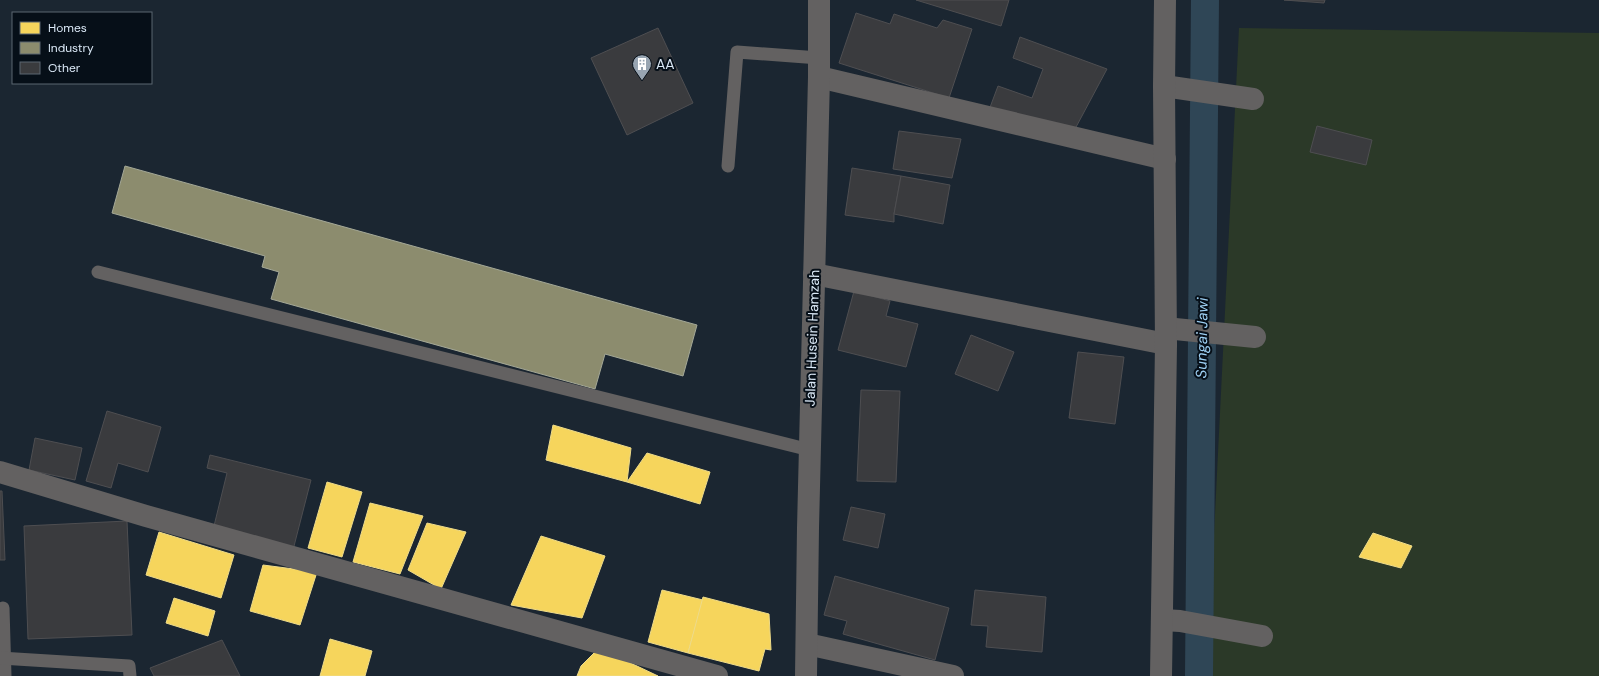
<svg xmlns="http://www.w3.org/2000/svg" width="1599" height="676" font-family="'DM Sans',sans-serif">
<rect width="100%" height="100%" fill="#1b2631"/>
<path fill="#2b3928" d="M1239,28L1599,33V676H1207Z"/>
<g fill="#f6d55c" stroke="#eedb8a">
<path d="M553,425L631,448L627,482L546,460Z"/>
<path d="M647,453L710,472L700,504L627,482Z"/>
<path d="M327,482L362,492L342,557L308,548Z"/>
<path d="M370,503L423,516L400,574L353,562Z"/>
<path d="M427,523L466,532L441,589L408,570Z"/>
<path d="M159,532L234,555L221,598L146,575Z"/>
<path d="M1373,533L1412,546L1401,568L1359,557Z"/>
<path d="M541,536L605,556L582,618L511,605Z"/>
<path d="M263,565L317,572L300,625L250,611Z"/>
<path d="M662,590L703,600L688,653L648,642Z"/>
<path d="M703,597L769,614L771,650L765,649L759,671L688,653Z"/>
<path d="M174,598L215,611L208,636L166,623Z"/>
<path d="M330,639L372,651L365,676H320Z"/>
<path d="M599,648L658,676H577L581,666Z"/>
</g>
<path fill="#8c8c6e" stroke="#a4a897" d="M125,166L697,325L683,376L605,354L595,389L271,299L279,272L262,267L265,256L112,213Z"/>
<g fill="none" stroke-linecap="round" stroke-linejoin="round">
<path stroke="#2f4656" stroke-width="28" d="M1199,676L1205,0"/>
</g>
<g fill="#3a3b3e" stroke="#4e4e51">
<path d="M916,0H1009L1001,26Z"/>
<path d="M1284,0H1325L1324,3Z"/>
<path d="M856,13L890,24L894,14L937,28L943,20L972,29L949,98L839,63Z"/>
<path d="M658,28L693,103L627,135L591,58Z"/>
<path d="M1020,37L1107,69L1075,129L989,110L998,86L1032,98L1043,69L1013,58Z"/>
<path d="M1317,126L1372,140L1366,165L1310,152Z"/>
<path d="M899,131L961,139L952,178L893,169Z"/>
<path d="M852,168L901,176L894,214V222L845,215Z"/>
<path d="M901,176L950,185L943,224L894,214Z"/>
<path d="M854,291L890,301L886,316L918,324L906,367L838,350Z"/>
<path d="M971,335L1014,352L998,391L955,374Z"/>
<path d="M1078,352L1124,357L1115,424L1069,418Z"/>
<path d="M861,390L900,391L896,482L857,481Z"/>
<path d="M107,411L161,427L148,472L118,463L111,488L86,481Z"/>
<path d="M35,438L82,448L75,480L29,470Z"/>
<path d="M210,455L311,480L293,550L213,530L227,473L207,468Z"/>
<path d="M0,491H2L5,560H0Z"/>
<path d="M851,507L885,514L878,548L843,540Z"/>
<path d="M127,521L132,635L28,639L24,526Z"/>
<path d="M835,576L949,608L935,660L843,634L847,621L824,615Z"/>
<path d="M975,590L1046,597L1042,652L986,647L988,626L971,625Z"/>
<path d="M222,640L240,676H154L150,668Z"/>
</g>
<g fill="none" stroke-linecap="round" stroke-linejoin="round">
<g stroke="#636161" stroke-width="13">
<path d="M728,166L737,52L819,58"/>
<path d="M98,272L810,450"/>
<path d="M3,608L5,676"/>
<path d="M0,658L129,666L130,676"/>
</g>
<g stroke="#636161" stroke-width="22">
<path d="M819,77L1165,159"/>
<path d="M1164,86L1253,99"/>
<path d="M814,274L1166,344"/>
<path d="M1166,331L1175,329L1255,337"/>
<path d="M0,472L146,516L717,676"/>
<path d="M1163,620L1180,621L1262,636"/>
<path d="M807,644L953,676"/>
<path d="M1161,676L1166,344L1164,86L1165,0"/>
</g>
<path stroke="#636161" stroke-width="22" d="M806,676L808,528L819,77V0"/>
</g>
<defs>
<symbol id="building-pin" viewBox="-11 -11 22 30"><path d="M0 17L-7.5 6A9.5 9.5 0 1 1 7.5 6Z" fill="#98a5b2" stroke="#060f18"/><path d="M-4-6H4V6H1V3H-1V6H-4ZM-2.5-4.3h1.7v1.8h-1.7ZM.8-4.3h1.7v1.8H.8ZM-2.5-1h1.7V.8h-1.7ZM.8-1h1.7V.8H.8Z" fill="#fff"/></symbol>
</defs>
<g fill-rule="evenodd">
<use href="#building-pin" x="631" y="53" width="22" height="30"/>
</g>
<g text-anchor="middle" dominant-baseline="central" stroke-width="4" stroke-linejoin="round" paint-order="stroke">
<g font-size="14" fill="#dbe9f7" stroke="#060f18" text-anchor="start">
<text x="656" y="64">AA</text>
</g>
<g font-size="14" fill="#dbe9f7" stroke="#060f18">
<text transform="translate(812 338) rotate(-88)">Jalan Husein Hamzah</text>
</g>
<g font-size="15" font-style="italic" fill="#9ccef1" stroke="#060f18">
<text transform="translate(1202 338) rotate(-89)">Sungai Jawi</text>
</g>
</g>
<rect x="12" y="12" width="140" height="72" fill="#060f18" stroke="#5b6671"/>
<rect x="20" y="22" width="20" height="12" fill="#f6d55c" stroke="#5b6671"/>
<text x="48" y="32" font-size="12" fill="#dbe9f7">Homes</text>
<rect x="20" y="42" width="20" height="12" fill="#8c8c6e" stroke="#5b6671"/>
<text x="48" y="52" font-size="12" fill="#dbe9f7">Industry</text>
<rect x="20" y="62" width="20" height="12" fill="#3a3b3e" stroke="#5b6671"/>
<text x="48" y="72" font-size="12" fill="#dbe9f7">Other</text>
</svg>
